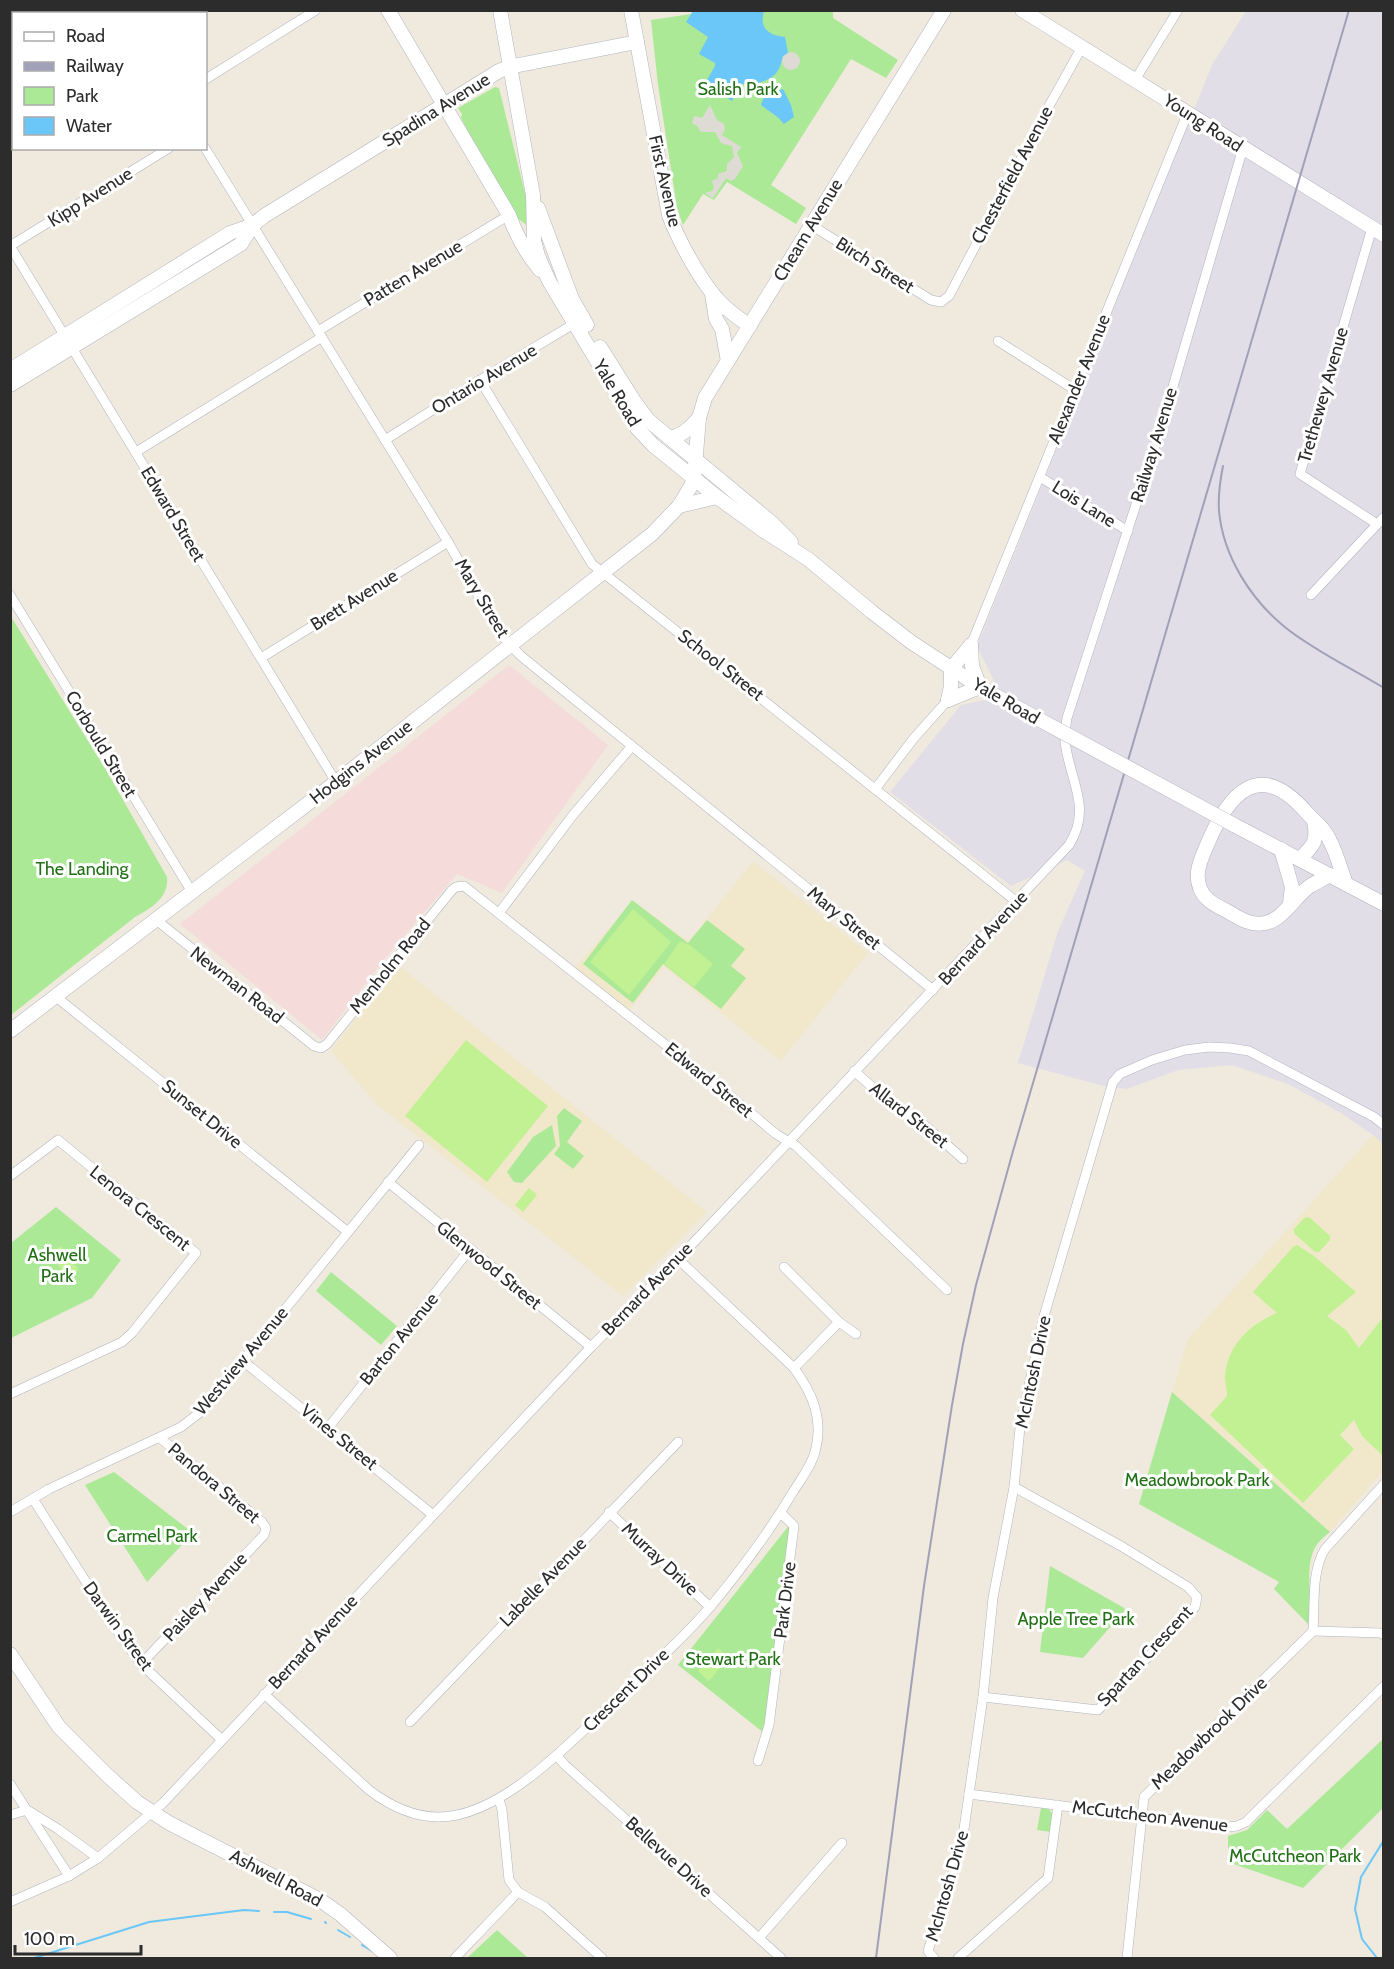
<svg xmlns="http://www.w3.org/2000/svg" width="1394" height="1969" font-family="Cabin,sans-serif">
<rect width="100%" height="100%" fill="#efe9de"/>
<path fill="#e1dee7" d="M1246,11H1383V1145L1373,1135L1341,1113L1288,1084L1232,1065L1178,1070L1127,1089L1104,1086L1018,1063L1058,931L1085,871L1067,860L1011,886L890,792L961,705L993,698L997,687L977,646L1212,65Z"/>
<g fill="#f1e8cc">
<path d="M753,861L868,953L781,1061L664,967L629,1011L575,967L633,901L689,941Z"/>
<path d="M397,964L707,1212L623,1296L377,1105L331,1051Z"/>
<path d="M1373,1135L1384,1145L1383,1471L1330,1532L1172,1392L1188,1339Z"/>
</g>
<path fill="#f6dbdb" d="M509,665L608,745L502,893L457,874L387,956L322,1040L180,924Z"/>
<g fill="#ace997">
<path d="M693,11H833V18L898,60L886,78L851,59L771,185L806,208L796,224L727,182L714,200L703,194L683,225L677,208L658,85L651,20L691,14Z"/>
<path d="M495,87L499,88L528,205V226L513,215L461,118L462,114L458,108Z"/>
<path d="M10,615L106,770L167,877C169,898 151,908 135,917L11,1015Z"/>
<path d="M632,900L688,943L707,920L745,949L731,966L746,978L721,1009L663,964L633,1003L583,964Z"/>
<path d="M564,1108L582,1121L567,1142L584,1156L573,1169L554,1154L560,1146L557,1116Z"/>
<path d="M552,1125L556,1146L522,1183L514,1182L507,1172L533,1137Z"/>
<path d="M56,1207L121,1260L92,1298L11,1338V1243Z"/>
<path d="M331,1272L397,1326L381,1345L316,1291Z"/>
<path d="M1172,1392L1330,1532C1325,1536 1319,1541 1316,1546C1303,1567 1314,1601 1308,1624L1274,1589L1279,1582L1139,1504Z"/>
<path d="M114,1472L193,1533L147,1582L85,1485Z"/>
<path d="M791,1523L764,1733L678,1665Z"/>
<path d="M1050,1566L1126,1609L1083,1658L1040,1652Z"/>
<path d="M1383,1739V1808L1303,1888L1228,1862V1836L1247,1830L1267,1810L1287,1829Z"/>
<path d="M1041,1808L1049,1809L1053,1815L1051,1832L1037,1830Z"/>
<path d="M497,1930L528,1958H467Z"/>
</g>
<g fill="#c1f192">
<path d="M633,909L671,942L629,995L590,962Z"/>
<path d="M680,941L690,945L713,964L694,987L664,964Z"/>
<path d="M466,1040L548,1106L487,1182L405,1116Z"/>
<path d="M529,1188L537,1195L523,1212L515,1205Z"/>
<path d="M1309,1217L1330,1236V1240L1319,1252H1315L1294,1233V1229L1304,1218Z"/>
<path d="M1297,1245L1314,1256L1356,1292L1327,1316L1346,1330L1359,1348L1384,1316L1383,1456L1362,1436L1354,1420L1340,1435L1354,1449L1303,1503L1210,1415L1227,1396C1227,1390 1225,1383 1225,1377C1227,1345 1250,1324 1277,1313L1253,1292L1293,1247Z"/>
<path d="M61,1246L79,1270L68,1278L50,1254Z"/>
<path d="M718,1648L729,1658L709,1681L698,1671Z"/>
</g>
<g fill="#dedbd5">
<circle cx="791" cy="61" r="9"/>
<path d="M710,105L717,120L724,124L725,129L722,135L741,147L737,153L743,166L735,179L731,181L726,178L713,198L705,193L712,191L714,188L712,181L718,178V174L727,171V164L734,157L732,146L721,143L715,132H701L697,126L692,123L694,116L702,118Z"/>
</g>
<g fill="#6ac7f8">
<path d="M693,11H764C759,28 768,35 785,37L788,53L783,56C779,73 775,78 758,83L753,80L748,84H736L730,94L734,97L732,101L718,92L720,89L707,80L715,66V63L699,54L708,37L686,22Z"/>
<path d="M783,89L791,105L794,117L784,124C777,115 769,112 761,105L764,96Z"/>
</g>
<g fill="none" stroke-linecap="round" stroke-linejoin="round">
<g stroke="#6ac7f8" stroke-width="2">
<path d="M274,1912H287L311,1919"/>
<path d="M325,1922L326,1923"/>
<path d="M338,1930L350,1937"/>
<path d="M362,1945L372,1951"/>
<path d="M34,1958L149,1922L244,1910L259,1911"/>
<path d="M1377,1958L1362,1939L1355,1909L1361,1877L1384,1840"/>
</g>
<defs>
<g id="street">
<path d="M120,10L122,14"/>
<path d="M206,79L316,10"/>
<path d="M1135,80L1178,10"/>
<path d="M10,98L14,96"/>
<path d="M205,148L448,542L500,634L521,656L933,990"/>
<path d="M811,225L931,300L941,302L949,296L1049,106L1082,47"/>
<path d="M1372,228L1300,474L1377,524"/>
<path d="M10,246L336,782"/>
<path d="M10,246L169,148"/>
<path d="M318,331L509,215"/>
<path d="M998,341L1075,390"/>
<path d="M480,380L592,564L1017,902"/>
<path d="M385,440L480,380L577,322"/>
<path d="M136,452L322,337"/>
<path d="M1040,477L1128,531"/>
<path d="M10,595L192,892"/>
<path d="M1311,595L1384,517"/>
<path d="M971,645L1188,112"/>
<path d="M261,658L448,542"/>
<path d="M876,788L914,738L948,700"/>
<path d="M499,913L573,815L632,746"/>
<path d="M155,919L314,1046L321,1048L327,1044L452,890L456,887L464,886L733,1098L776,1134L796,1146L947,1290"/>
<path d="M55,996L348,1232"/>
<path d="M854,1071L895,1107L920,1121L963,1159"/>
<path d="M10,1176L58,1140L196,1253L132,1333L122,1342L10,1394"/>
<path d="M388,1182L591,1347"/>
<path d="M784,1267L839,1322L856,1334"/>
<path d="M243,1361L433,1515"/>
<path d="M794,1368L839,1322"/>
<path d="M328,1428L470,1249"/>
<path d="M33,1499L120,1635L141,1664L221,1739"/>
<path d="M10,1512L49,1489L181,1427L203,1410L419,1145"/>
<path d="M609,1512L710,1607"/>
<path d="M1313,1631L1381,1633L1384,1635"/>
<path d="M141,1664L264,1535L266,1528L262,1522L160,1438"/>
<path d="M264,1694L369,1790C394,1809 425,1822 457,1815C510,1804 566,1747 604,1711C640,1677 678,1644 711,1606C741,1570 769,1532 793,1492C801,1479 811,1467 815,1452C824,1420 813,1394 794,1368L678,1259"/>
<path d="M983,1697L1098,1710L1195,1607L1197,1597L1188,1587L1121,1546L1014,1487"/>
<path d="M410,1722L678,1442"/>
<path d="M557,1756L565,1765L781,1958"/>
<path d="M758,1761L769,1725L794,1526L781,1513"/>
<path d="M10,1784L69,1876"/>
<path d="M969,1794L1228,1827L1237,1826L1246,1822L1384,1686"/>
<path d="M29,1811L58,1829L98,1858"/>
<path d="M10,1815L27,1810"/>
<path d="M518,1892L545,1907L602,1958"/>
<path d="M10,1902L69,1876L98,1858L163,1803L591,1347L678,1259L1069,845C1093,807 1069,780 1065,741C1064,734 1066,726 1067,718L1162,424L1243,148"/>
<path d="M759,1938L842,1843"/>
<path d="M455,1958L518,1892L509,1880L502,1810L499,1799"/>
<path d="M934,1958L928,1951L962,1843L983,1697L993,1598L1014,1487L1020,1428L1044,1316L1113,1082L1120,1074L1152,1060L1185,1050L1209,1047L1230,1048L1249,1051L1374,1117L1384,1125"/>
<path d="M958,1958L1048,1878L1058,1805"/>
<path d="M1127,1958L1144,1797L1313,1631C1315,1605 1311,1572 1325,1549L1384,1484"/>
</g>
<g id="secondary">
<path d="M388,10L509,215C516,235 526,253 540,270"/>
<path d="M500,10L533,195L534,241L538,256L549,281L637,428L653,445L717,497L764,531L808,559L872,612L911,642L980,687L1018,708"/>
<path d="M631,10L669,215C678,240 702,284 721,303C729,312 740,319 750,326"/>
<path d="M1022,10L1384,235"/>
<path d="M538,208L572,299L587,325"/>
<path d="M712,294L716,319L722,329L728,361"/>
<path d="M600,347L634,401L648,420L772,523L791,542"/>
<path d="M10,370L230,233L253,225L264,216L499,71L509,67L637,42"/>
<path d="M10,385L241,244L253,225"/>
<path d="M669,438C682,436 690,428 699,418"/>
<path d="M679,506L717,497"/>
<path d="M971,645L972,666L980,687"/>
<path d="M948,700L951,686V669L971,645"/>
<path d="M948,700L980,687"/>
<path d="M1234,825L1384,904"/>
<path d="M1281,849L1292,887L1290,903"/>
<path d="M1300,859C1314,845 1318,841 1314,821"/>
<path d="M1330,875C1323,879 1316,882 1310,886C1295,896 1283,920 1265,923C1250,926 1239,918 1227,911C1217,906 1204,900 1200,888C1194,873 1201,859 1207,845C1229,792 1260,758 1307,813C1315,822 1326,830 1330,841C1337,854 1341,870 1346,884"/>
<path d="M10,1031L336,782L652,534L679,506L691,486L694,478L699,418L705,398L944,10"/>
<path d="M10,1654L59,1727L107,1775L137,1802L169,1823L320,1900L340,1914L390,1958"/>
</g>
</defs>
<use href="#street" stroke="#b2b3c1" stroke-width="10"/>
<use href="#secondary" stroke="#b2b3c1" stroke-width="15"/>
<use href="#street" stroke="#fff" stroke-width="9"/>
<use href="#secondary" stroke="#fff" stroke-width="14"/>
<g stroke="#a0a1b8" stroke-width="2">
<path d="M1223,466C1220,481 1218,496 1219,511C1223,556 1251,600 1286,628C1315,651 1351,668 1384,688"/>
<path d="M876,1958L924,1586L952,1405L963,1344L976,1285L1013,1151L1349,10"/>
</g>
<defs>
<path id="secondary-bridge" d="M1018,708L1234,825"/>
</defs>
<use href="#secondary-bridge" stroke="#b2b3c1" stroke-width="15" stroke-linecap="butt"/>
<use href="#secondary-bridge" stroke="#fff" stroke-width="14"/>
</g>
<g text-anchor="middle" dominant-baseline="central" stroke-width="6" stroke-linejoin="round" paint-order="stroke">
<g font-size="18" fill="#217015" stroke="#fff">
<text x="738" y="89">Salish Park</text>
<text x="82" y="869">The Landing</text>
<text x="57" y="1255">Ashwell<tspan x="57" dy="21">Park</tspan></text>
<text x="1197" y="1480">Meadowbrook Park</text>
<text x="152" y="1536">Carmel Park</text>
<text x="1076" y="1619">Apple Tree Park</text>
<text x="733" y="1659">Stewart Park</text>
<text x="1295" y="1856">McCutcheon Park</text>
</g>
<g font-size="18" fill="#2c2c2c" stroke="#fff">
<text transform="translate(436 110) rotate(-32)">Spadina Avenue</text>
<text transform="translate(1203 123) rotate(33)">Young Road</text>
<text transform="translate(1012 175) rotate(-62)">Chesterfield Avenue</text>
<text transform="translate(665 181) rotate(77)">First Avenue</text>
<text transform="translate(90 197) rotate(-32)">Kipp Avenue</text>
<text transform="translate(808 230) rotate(-59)">Cheam Avenue</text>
<text transform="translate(875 265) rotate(32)">Birch Street</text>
<text transform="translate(413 273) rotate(-31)">Patten Avenue</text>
<text transform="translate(484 379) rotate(-31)">Ontario Avenue</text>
<text transform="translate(1079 379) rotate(-68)">Alexander Avenue</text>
<text transform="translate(617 393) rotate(59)">Yale Road</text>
<text transform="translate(1323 395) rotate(-74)">Trethewey Avenue</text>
<text transform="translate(1154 445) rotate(-73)">Railway Avenue</text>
<text transform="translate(1084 504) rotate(32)">Lois Lane</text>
<text transform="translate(173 514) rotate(59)">Edward Street</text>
<text transform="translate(482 598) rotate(59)">Mary Street</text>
<text transform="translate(354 600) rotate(-32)">Brett Avenue</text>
<text transform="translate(721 665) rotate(38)">School Street</text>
<text transform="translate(1006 701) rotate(30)">Yale Road</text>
<text transform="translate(101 744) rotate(59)">Corbould Street</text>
<text transform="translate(361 762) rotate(-38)">Hodgins Avenue</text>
<text transform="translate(844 918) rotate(39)">Mary Street</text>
<text transform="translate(983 938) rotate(-47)">Bernard Avenue</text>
<text transform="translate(390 966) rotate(-51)">Menholm Road</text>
<text transform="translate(237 985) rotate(38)">Newman Road</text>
<text transform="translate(709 1080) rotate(39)">Edward Street</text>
<text transform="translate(202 1114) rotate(39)">Sunset Drive</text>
<text transform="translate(909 1115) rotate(38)">Allard Street</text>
<text transform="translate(140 1208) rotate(39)">Lenora Crescent</text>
<text transform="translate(489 1265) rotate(39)">Glenwood Street</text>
<text transform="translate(647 1289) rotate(-46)">Bernard Avenue</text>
<text transform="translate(399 1339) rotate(-51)">Barton Avenue</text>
<text transform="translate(241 1361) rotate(-50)">Westview Avenue</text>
<text transform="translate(1033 1372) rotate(-78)">McIntosh Drive</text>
<text transform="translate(339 1437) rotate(39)">Vines Street</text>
<text transform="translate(214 1483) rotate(40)">Pandora Street</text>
<text transform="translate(660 1559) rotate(43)">Murray Drive</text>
<text transform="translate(543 1582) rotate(-46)">Labelle Avenue</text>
<text transform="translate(205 1597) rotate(-47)">Paisley Avenue</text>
<text transform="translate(785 1600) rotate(-83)">Park Drive</text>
<text transform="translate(118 1626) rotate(54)">Darwin Street</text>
<text transform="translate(313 1642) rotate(-47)">Bernard Avenue</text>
<text transform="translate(1145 1656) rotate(-47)">Spartan Crescent</text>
<text transform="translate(626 1690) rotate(-44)">Crescent Drive</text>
<text transform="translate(1209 1733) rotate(-44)">Meadowbrook Drive</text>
<text transform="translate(1150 1816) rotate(7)">McCutcheon Avenue</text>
<text transform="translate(669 1857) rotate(42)">Bellevue Drive</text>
<text transform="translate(276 1878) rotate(28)">Ashwell Road</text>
<text transform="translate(947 1886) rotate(-74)">McIntosh Drive</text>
</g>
</g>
<rect width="1394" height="1969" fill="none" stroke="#2c2c2c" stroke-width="24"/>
<rect x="12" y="12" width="195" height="138" fill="#ffffff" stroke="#ababab" stroke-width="1.5"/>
<rect x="24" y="32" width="30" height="9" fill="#ffffff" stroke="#ababab" stroke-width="1.5"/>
<text x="66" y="42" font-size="18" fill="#2c2c2c">Road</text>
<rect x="24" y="62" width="30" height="9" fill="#a0a1b8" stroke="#ababab" stroke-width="1.5"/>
<text x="66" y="72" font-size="18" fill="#2c2c2c">Railway</text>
<rect x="24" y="87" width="30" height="18" fill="#ace997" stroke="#ababab" stroke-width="1.5"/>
<text x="66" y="102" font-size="18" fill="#2c2c2c">Park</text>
<rect x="24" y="117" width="30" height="18" fill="#6ac7f8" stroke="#ababab" stroke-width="1.5"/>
<text x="66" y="132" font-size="18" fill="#2c2c2c">Water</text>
<path d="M15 1945v9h126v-9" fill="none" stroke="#2c2c2c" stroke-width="3"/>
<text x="24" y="1945" font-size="18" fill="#2c2c2c" stroke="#ffffff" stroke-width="4.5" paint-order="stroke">100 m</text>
</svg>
